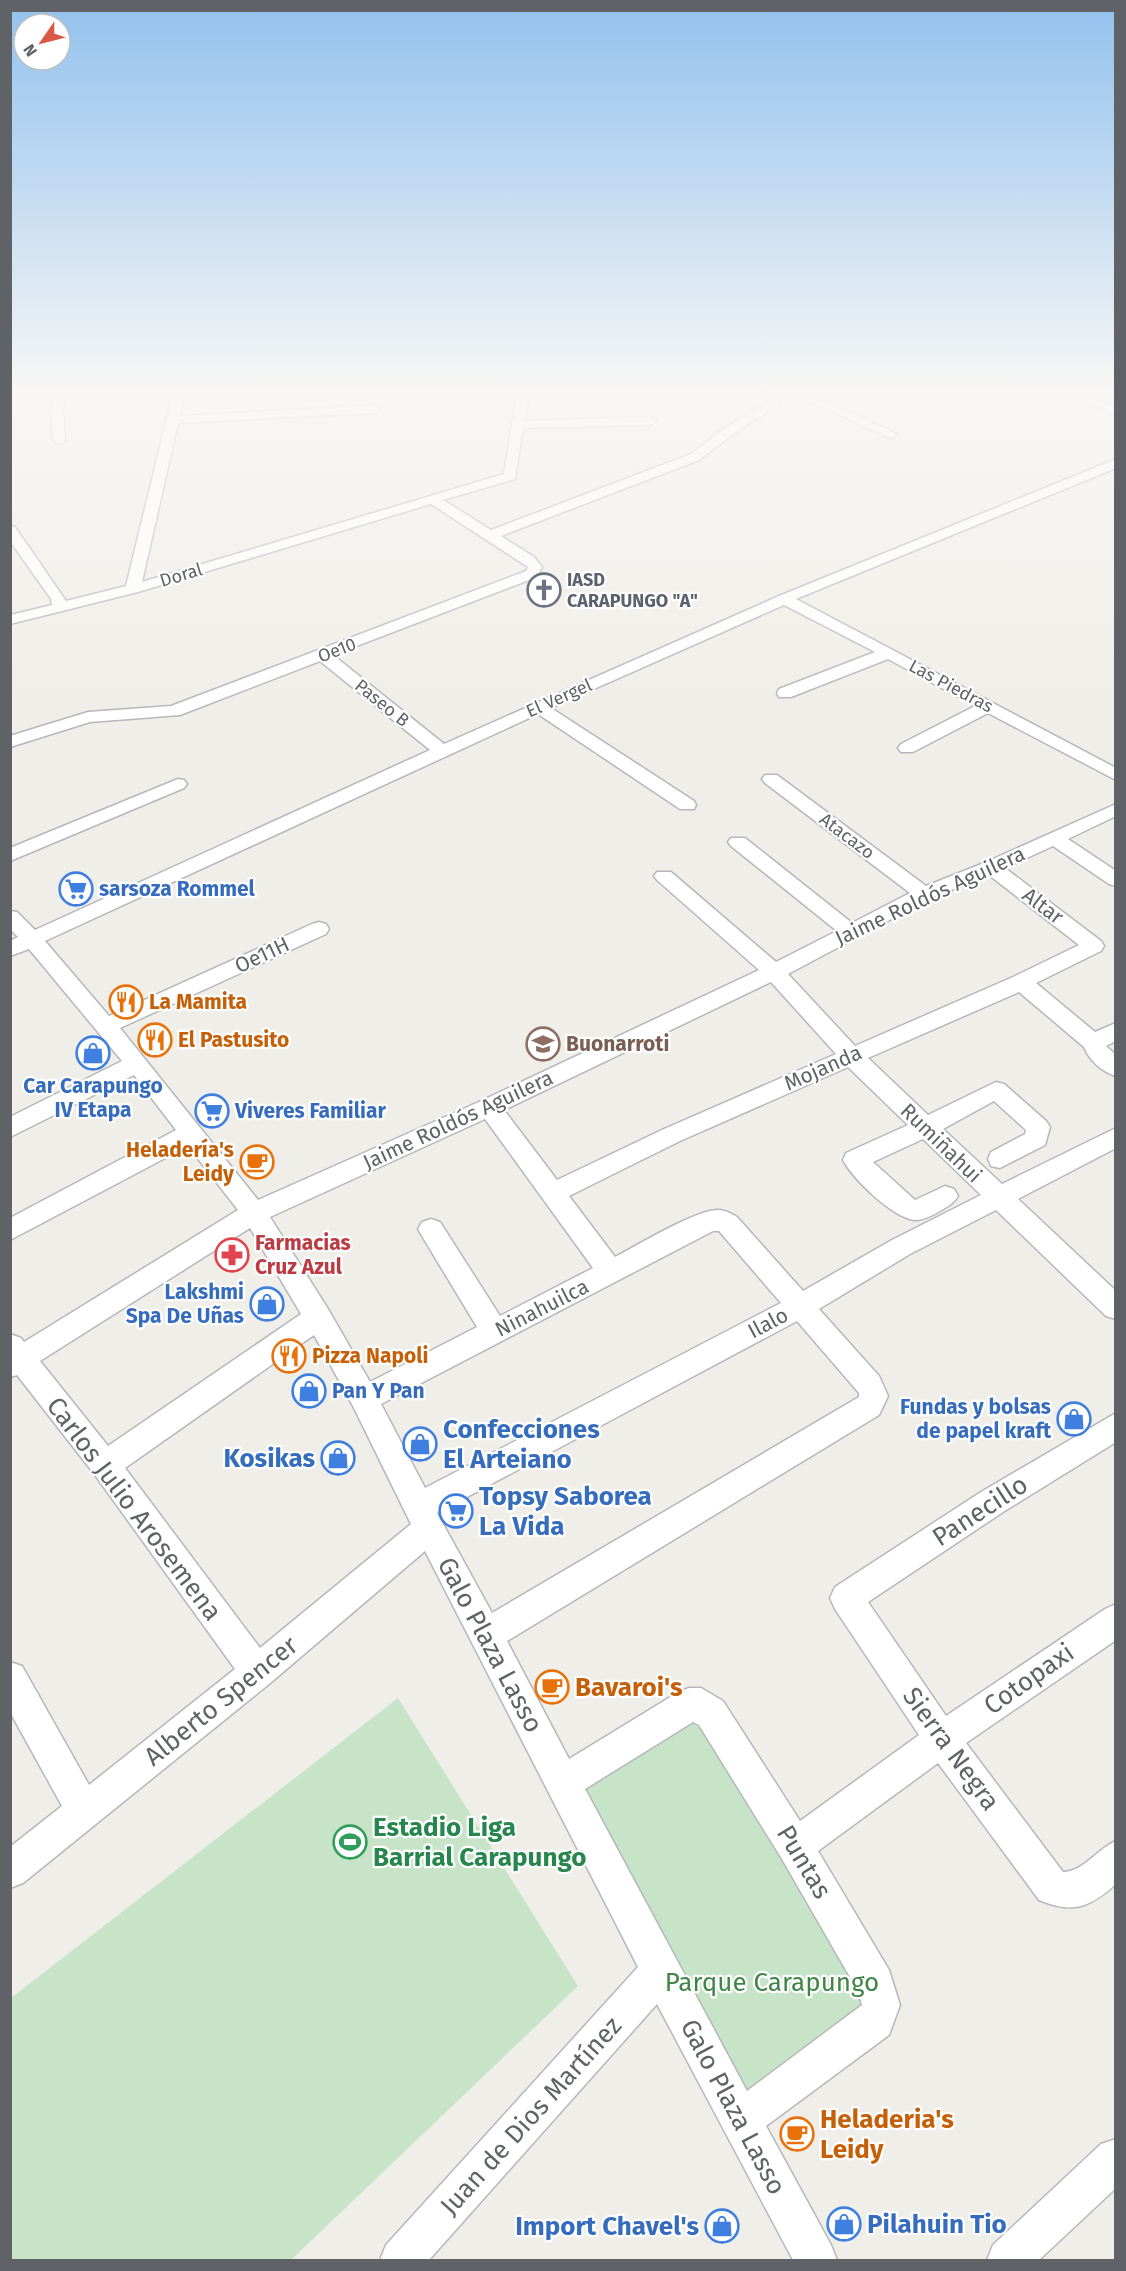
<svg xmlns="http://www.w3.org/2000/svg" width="1126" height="2271" font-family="'Fira Sans',sans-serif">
<rect width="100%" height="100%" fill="#f0eee8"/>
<g fill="#c7e4c9">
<path d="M398,1698L578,1986L291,2260H11V1998Z"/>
<path d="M698,1710L875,2005L751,2101L578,1785Z"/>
</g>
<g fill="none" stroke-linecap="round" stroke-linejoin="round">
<defs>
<g id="minor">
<path d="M56,393H68L63,408L65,440L59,444L53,440L51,408Z"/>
<path d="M173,393H185L180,416L374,405L380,409L374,413L178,423L142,582L504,474L517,393H529L525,421L650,417L656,421L650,425L523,428L515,479L443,500L491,530L691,454L725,428L768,402L761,393H773L780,403L778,405L733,434L699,460L501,536L534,557L542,567L537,577L333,655L444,744L779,596L1116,459V468L796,599L1116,768V780L988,713L913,752H901L898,748L901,744L975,706L888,659L791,697H779L777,693L779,689L875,652L784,605L551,708L694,801L696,805L694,809H680L538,714L45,941L109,1016L312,924L319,922L326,924L329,929L326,934L120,1028L258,1200L481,1101L759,970L657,880L654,876L657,872H671L776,962L837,931L731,846L728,842L731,838H745L852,923L910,893L765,783L762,779L765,775H777L926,886L984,863L1116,804V816L1068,839L1116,871V886L1109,884L1053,846L1005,868L1101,941L1104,946L1101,951L1036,983L1095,1032L1116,1023V1041L1106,1046L1116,1055V1076C1102,1072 1089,1060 1084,1047L1019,992L868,1058L928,1115L996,1082L1004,1084L1046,1121L1050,1127L1045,1145L1000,1168L991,1166L988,1159L991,1152L1025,1134L1026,1130L994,1101L943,1129L1002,1184L1116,1128V1148L1018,1199L1116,1291V1319L1106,1316L996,1210L910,1254L819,1309L879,1376L888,1396L879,1415L507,1641L569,1759L677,1693L689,1688H701L723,1701L800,1821L919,1735L835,1609L830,1598L835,1587L981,1492L1116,1413V1442L1003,1512L868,1602L946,1716L1105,1609L1116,1604V1640L966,1743L1063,1872C1083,1872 1097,1849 1116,1841V1884C1089,1908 1073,1914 1039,1900L938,1763L818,1851L889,1970L900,2005L889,2035L766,2126L831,2245L837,2260H793L657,2004L429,2260H380L386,2245L638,1967L425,1551L269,1684L23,1883L10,1888V1847L62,1806L10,1712V1662L22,1666L89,1785L235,1669L95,1475L17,1375L10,1377V1334L21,1338L24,1342L238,1210L188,1146L10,1240V1218L176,1130L134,1075L10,1137V1117L122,1061L29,949L10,956V941L18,937L10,929V911L17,912L35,930L430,750L320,661L180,715L90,722L10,747V736L88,712L171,706L526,571L528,567L431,504L138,592L10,624V615L52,605L51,599L10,541V526L15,527L66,601L126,586ZM989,875L1079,945L1013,977L855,1046L788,974L931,898ZM771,982L836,1054L664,1129L557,1180L504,1110ZM848,1067L908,1125L846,1153L843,1160C853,1179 892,1217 914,1220C922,1221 933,1215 940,1211C948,1206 953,1204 958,1196L954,1189L945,1186L915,1200L873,1162L923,1139L981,1195L892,1240L803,1291L737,1217C732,1214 725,1210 719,1210C699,1208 636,1246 615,1257L569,1196L680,1141ZM485,1119L593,1268L500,1316L440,1222L431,1219L422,1222L418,1229L422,1236L477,1327L370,1382L328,1309L270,1217ZM250,1228L301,1314L108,1446L40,1361ZM713,1231H719L781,1303L425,1488L381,1404ZM797,1321L859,1393V1397L492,1613L437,1513ZM314,1335L354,1408L411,1524L260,1648L125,1468ZM693,1722L699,1725L782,1859L858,1991L862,2005L747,2091L585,1789Z"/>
<path d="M791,393H806L897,434L891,438L887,437Z"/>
<path d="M1062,393H1078L1116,407V414Z"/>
<path d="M178,779L184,780L187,784L184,788L10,861V848Z"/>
<path d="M1116,2139V2188L1039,2260H987L993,2245L1101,2144Z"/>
</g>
</defs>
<use href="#minor" stroke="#b5b7bb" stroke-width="3"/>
<use href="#minor" fill="#fff" fill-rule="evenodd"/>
</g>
<linearGradient id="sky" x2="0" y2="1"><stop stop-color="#92c1ee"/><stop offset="0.55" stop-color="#f8f7f5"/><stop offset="1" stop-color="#f8f7f5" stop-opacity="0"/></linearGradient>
<rect width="1126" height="711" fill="url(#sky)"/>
<defs>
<symbol id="church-ring" viewBox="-11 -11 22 22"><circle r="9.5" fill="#fff" stroke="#6b7280" stroke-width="1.5"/><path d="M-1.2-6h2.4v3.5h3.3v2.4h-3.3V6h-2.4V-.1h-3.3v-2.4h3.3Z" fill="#6b7280"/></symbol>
<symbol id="supermarket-ring" viewBox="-11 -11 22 22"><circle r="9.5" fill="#fff" stroke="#3f7fe0" stroke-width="1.5"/><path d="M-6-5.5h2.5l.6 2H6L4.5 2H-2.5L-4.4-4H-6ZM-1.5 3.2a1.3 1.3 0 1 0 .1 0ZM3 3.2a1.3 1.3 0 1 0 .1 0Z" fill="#3f7fe0"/></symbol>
<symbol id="restaurant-ring" viewBox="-11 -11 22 22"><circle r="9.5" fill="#fff" stroke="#e8710a" stroke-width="1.5"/><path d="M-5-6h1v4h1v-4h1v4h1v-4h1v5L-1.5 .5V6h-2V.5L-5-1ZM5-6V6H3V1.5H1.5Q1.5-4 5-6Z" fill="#e8710a"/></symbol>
<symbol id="university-ring" viewBox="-11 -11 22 22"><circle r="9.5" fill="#fff" stroke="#8d6e63" stroke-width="1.5"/><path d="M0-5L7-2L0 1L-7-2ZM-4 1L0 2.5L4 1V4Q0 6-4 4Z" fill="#8d6e63"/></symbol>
<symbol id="shop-ring" viewBox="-11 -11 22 22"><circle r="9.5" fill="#fff" stroke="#3f7fe0" stroke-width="1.5"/><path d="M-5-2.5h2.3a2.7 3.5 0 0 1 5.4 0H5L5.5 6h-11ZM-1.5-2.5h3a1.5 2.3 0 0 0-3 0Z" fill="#3f7fe0"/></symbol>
<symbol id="cafe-ring" viewBox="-11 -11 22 22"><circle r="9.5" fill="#fff" stroke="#e8710a" stroke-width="1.5"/><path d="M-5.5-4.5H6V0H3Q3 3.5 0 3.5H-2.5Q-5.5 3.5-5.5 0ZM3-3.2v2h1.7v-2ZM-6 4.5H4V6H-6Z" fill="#e8710a"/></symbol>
<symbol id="pharmacy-ring" viewBox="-11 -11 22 22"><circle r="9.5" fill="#fff" stroke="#e0444e" stroke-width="1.5"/><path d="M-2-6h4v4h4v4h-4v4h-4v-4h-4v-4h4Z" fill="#e0444e"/></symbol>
<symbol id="stadium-ring" viewBox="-11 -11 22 22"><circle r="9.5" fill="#fff" stroke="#2e9e5b" stroke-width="1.5"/><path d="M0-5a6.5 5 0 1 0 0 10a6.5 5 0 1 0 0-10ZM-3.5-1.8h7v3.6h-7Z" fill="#2e9e5b"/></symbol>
</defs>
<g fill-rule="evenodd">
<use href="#church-ring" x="525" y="571" width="38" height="38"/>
<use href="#supermarket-ring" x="57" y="870" width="38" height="38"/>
<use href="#restaurant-ring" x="107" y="983" width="38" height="38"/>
<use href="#restaurant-ring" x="136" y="1021" width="38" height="38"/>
<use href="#university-ring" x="524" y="1025" width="38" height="38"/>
<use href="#shop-ring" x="74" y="1034" width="38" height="38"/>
<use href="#supermarket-ring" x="193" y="1092" width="38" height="38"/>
<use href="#cafe-ring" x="238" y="1143" width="38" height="38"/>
<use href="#pharmacy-ring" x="213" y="1236" width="38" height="38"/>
<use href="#shop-ring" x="248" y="1285" width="38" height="38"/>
<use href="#restaurant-ring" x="270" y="1337" width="38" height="38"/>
<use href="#shop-ring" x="290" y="1372" width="38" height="38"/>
<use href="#shop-ring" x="1055" y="1400" width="38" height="38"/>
<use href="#shop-ring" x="401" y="1425" width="38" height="38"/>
<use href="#shop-ring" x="319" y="1439" width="38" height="38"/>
<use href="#supermarket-ring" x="437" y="1492" width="38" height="38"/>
<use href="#cafe-ring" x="533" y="1668" width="38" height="38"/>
<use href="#stadium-ring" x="331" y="1823" width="38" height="38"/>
<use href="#cafe-ring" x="778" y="2115" width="38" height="38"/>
<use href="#shop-ring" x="825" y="2205" width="38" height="38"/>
<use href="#shop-ring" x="703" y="2207" width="38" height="38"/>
</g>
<g text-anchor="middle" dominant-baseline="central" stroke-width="4.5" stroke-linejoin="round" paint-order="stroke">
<g font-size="18" fill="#5f6266" stroke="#fff">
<text transform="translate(181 575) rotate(-17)">Doral</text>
<text transform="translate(337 650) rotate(-21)">Oe10</text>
<text transform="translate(951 686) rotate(28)">Las Piedras</text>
<text transform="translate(559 698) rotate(-24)">El Vergel</text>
<text transform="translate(382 703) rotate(39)">Paseo B</text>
<text transform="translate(847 836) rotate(37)">Atacazo</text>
</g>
<g font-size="18" font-weight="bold" fill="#5b616d" stroke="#fff" text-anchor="start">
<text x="567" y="580">IASD<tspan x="567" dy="21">CARAPUNGO "A"</tspan></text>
</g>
<g font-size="21" font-weight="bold" fill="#366cbe" stroke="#fff" text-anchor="start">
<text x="99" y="889">sarsoza Rommel</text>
<text x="93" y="1086" text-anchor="middle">Car Carapungo<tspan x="93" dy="24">IV Etapa</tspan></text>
<text x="235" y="1111">Viveres Familiar</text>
<text x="244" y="1292" text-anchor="end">Lakshmi<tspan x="244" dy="24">Spa De Uñas</tspan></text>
<text x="332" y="1391">Pan Y Pan</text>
<text x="1051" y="1407" text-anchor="end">Fundas y bolsas<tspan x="1051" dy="24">de papel kraft</tspan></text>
</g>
<g font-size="21" fill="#5f6266" stroke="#fff">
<text transform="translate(930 896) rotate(-25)">Jaime Roldós Aguilera</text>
<text transform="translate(1043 906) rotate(37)">Altar</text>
<text transform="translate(262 955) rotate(-25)">Oe11H</text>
<text transform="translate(823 1068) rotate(-24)">Mojanda</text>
<text transform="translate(458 1120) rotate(-25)">Jaime Roldós Aguilera</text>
<text transform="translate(941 1143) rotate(44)">Rumiñahui</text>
<text transform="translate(542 1308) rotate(-27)">Ninahuilca</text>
<text transform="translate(768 1323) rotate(-28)">Ilalo</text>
</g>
<g font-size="21" font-weight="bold" fill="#c56008" stroke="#fff" text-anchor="start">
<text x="149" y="1002">La Mamita</text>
<text x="178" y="1040">El Pastusito</text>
<text x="234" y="1150" text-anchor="end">Heladería's<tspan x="234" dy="24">Leidy</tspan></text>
<text x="312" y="1356">Pizza Napoli</text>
</g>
<g font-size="21" font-weight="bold" fill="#785e54" stroke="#fff" text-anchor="start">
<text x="566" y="1044">Buonarroti</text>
</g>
<g font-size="21" font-weight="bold" fill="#be3a42" stroke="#fff" text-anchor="start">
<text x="255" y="1243">Farmacias<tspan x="255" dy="24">Cruz Azul</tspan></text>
</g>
<g font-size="26" font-weight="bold" fill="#366cbe" stroke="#fff" text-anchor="start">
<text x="443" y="1429">Confecciones<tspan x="443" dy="30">El Arteiano</tspan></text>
<text x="315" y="1458" text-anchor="end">Kosikas</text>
<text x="479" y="1496">Topsy Saborea<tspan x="479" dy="30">La Vida</tspan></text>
<text x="867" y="2224">Pilahuin Tio</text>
<text x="699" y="2226" text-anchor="end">Import Chavel's</text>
</g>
<g font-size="26" fill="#5f6266" stroke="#fff">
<text transform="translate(134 1509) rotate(53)">Carlos Julio Arosemena</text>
<text transform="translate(980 1511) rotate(-33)">Panecillo</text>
<text transform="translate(490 1645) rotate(62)">Galo Plaza Lasso</text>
<text transform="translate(1029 1679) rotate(-35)">Cotopaxi</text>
<text transform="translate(221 1701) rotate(-39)">Alberto Spencer</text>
<text transform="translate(951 1749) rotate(54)">Sierra Negra</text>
<text transform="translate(804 1862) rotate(59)">Puntas</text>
<text transform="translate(733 2107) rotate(62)">Galo Plaza Lasso</text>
<text transform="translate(531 2116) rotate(-48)">Juan de Dios Martínez</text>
</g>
<g font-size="26" font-weight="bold" fill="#c56008" stroke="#fff" text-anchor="start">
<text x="575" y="1687">Bavaroi's</text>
<text x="820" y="2119">Heladeria's<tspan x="820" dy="30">Leidy</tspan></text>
</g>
<g font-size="26" font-weight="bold" fill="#27864d" stroke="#fff" text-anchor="start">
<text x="373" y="1827">Estadio Liga<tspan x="373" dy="30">Barrial Carapungo</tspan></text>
</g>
<g font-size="26" fill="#408547" stroke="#fff">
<text x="772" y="1982">Parque Carapungo</text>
</g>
</g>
<rect width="1126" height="2271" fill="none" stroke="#5f6266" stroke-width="24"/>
<g transform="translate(42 42) rotate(235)"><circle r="28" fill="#ffffff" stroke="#bfc0c2" stroke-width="1.5"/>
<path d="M0-4.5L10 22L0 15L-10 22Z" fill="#d95945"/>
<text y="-9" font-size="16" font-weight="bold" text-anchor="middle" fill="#5f6266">N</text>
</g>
</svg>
